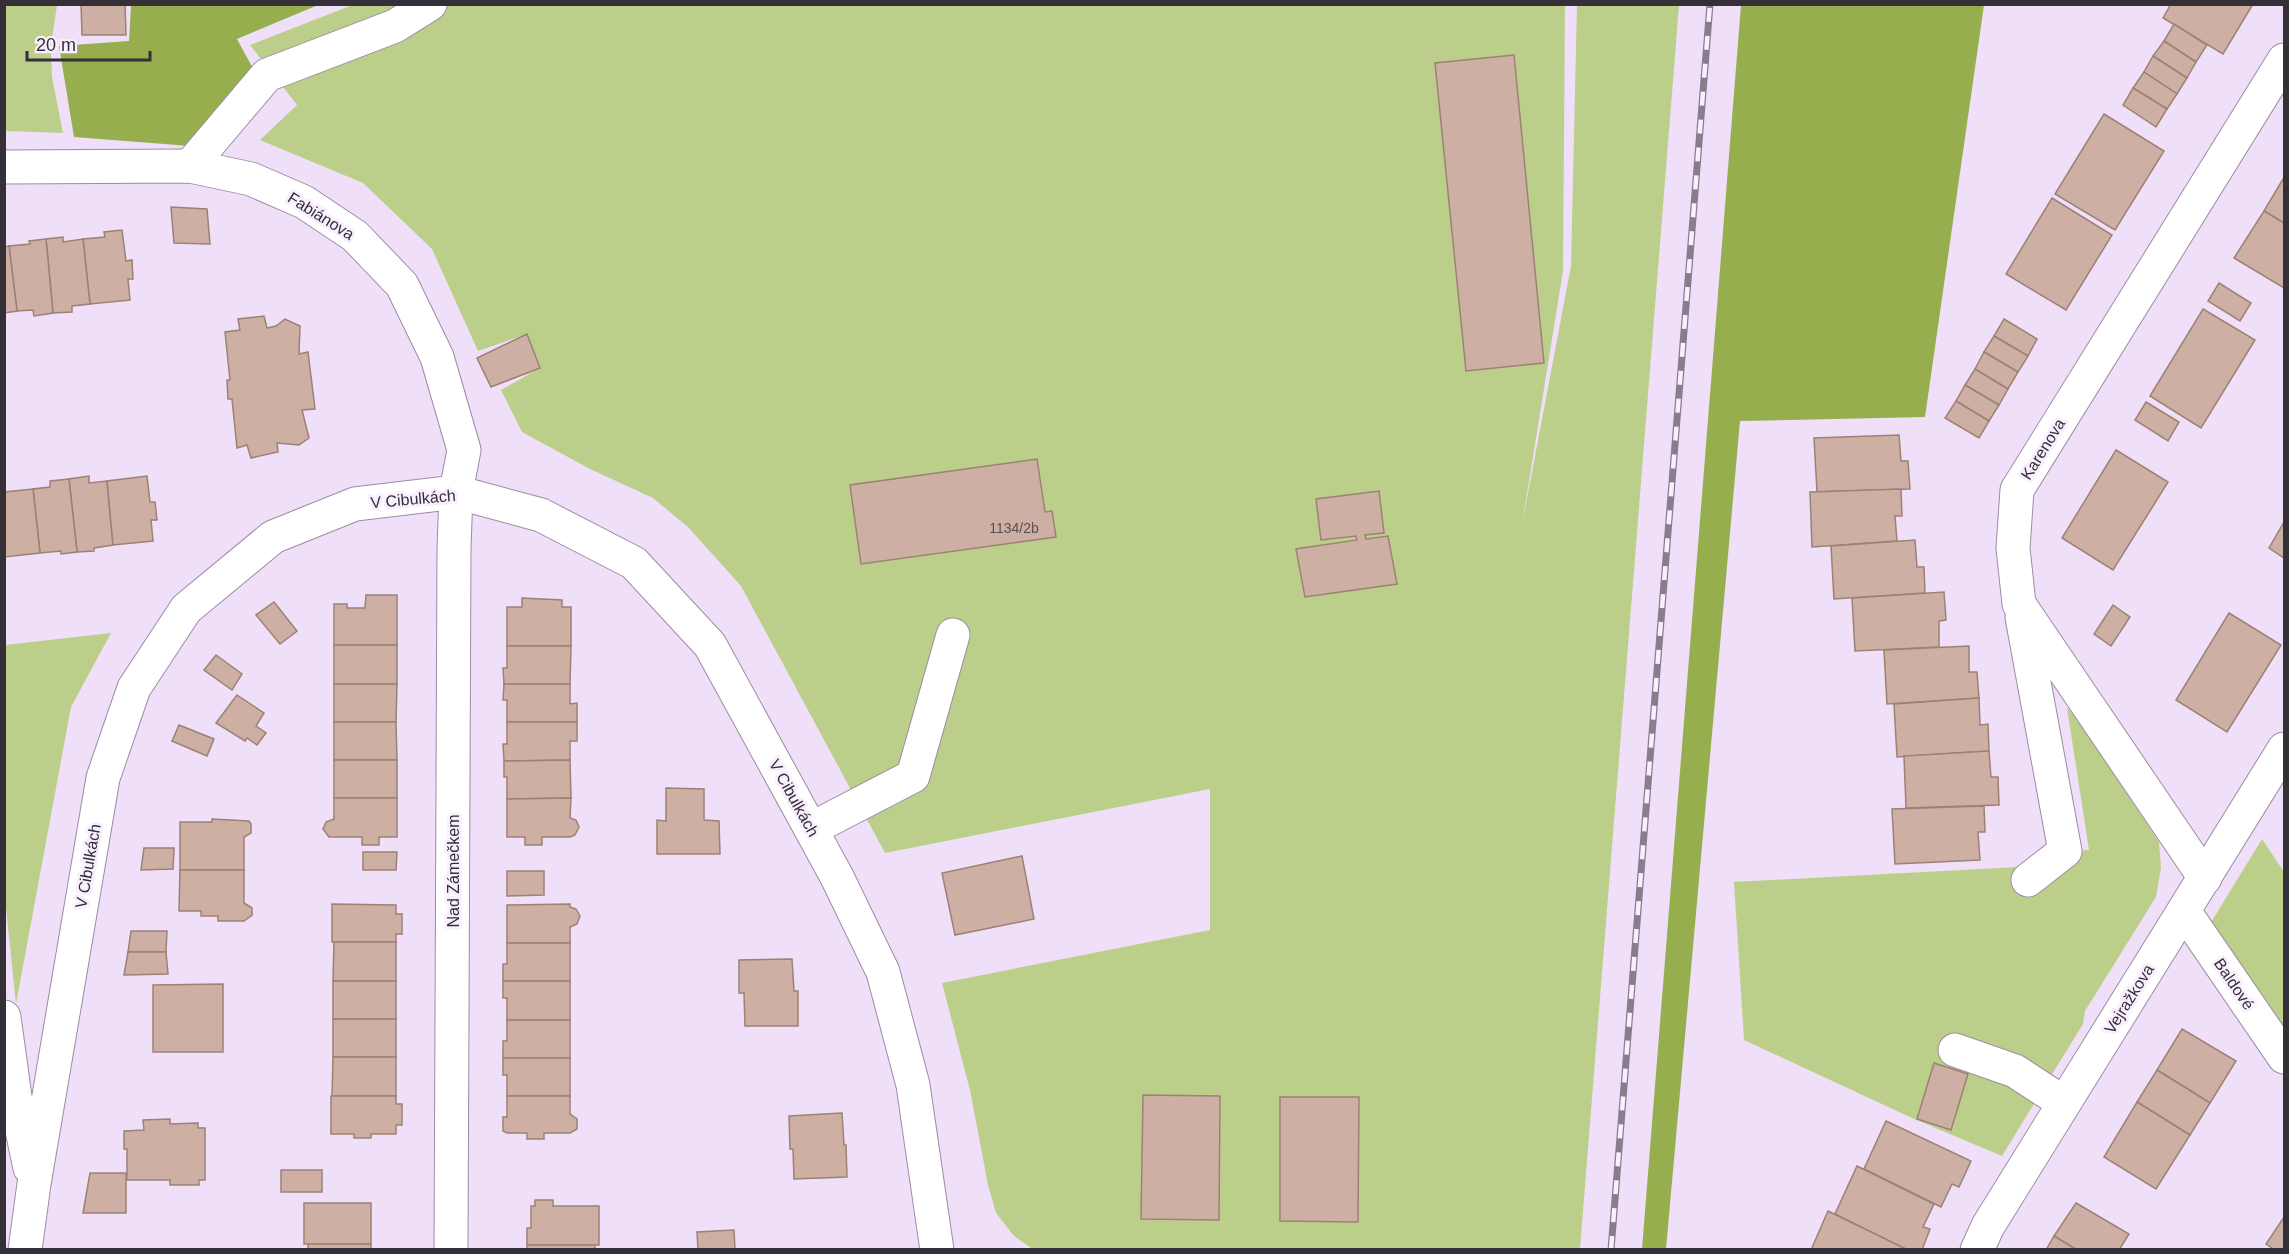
<svg xmlns="http://www.w3.org/2000/svg" width="2289" height="1254" font-family="Arial,sans-serif">
<rect width="100%" height="100%" fill="#f0dff8"/>
<g fill="#bccf8a" fill-rule="evenodd">
<path d="M5,4L57,5L51,46L52,77L63,133L5,131Z"/>
<path d="M355,4L1565,5L1563,271L1522,525L1571,266L1577,5H1679L1580,1249L1034,1250L1014,1236L996,1213L988,1185L970,1090L942,983L1210,930V789L885,853L741,586L688,527L653,498L590,469L522,432L501,390L540,368L527,334L478,351L432,249L363,183L260,140L297,105L250,45Z"/>
<path d="M111,633L71,707L16,1004L4,888L5,645Z"/>
<path d="M2067,708L2076,717L2159,842L2161,868L2156,897L2085,1011L2083,1024L2002,1156L1912,1118L1744,1040L1734,882L2018,867L2034,854L2089,850ZM1934,1064L1968,1074L1951,1129L1917,1119Z"/>
<path d="M2262,839L2284,872V1037L2210,924Z"/>
</g>
<g fill="#97ae4f">
<path d="M131,5H318L237,39L256,74L190,146L74,137L59,46L129,41Z"/>
<path d="M1741,5H1984L1925,417L1740,421L1666,1249H1642Z"/>
</g>
<g fill="#cdb0a3" stroke="#9c8175" stroke-width="1.5">
<path d="M81,4H125L126,35H82Z"/>
<path d="M2171,4H2253L2223,54L2163,18Z"/>
<path d="M2174,24L2207,45L2196,62L2164,41Z"/>
<path d="M2164,41L2196,62L2187,78L2153,56Z"/>
<path d="M1514,55L1544,363L1466,371L1435,63Z"/>
<path d="M2153,56L2187,78L2177,94L2144,72Z"/>
<path d="M2144,72L2177,94L2167,109L2133,88Z"/>
<path d="M2133,88L2167,109L2156,127L2123,105Z"/>
<path d="M2104,114L2164,151L2115,230L2055,194Z"/>
<path d="M2283,179L2284,180V223L2264,211Z"/>
<path d="M2052,198L2112,235L2066,310L2006,274Z"/>
<path d="M171,207L207,209L210,244L174,243Z"/>
<path d="M2264,211L2284,223V288L2234,258Z"/>
<path d="M122,230L126,261L132,260L133,279H128L130,300L90,304L83,239L105,237L104,232Z"/>
<path d="M63,237V242L83,239L90,304L72,306V312L53,313L46,239Z"/>
<path d="M46,239L53,313L34,316L33,310L17,311L9,246L30,244L29,241Z"/>
<path d="M9,246L17,311L4,313V247Z"/>
<path d="M2219,283L2251,303L2240,321L2208,301Z"/>
<path d="M2203,309L2255,340L2201,428L2150,396Z"/>
<path d="M264,316L267,328L276,326L285,319L300,326L299,354L308,352L315,409L302,410L309,438L299,445L277,443L278,452L251,458L247,445L237,448L232,399H228L227,380H230L225,332L240,330L238,319Z"/>
<path d="M2004,319L2037,339L2028,356L1994,336Z"/>
<path d="M527,334L540,368L491,387L477,358Z"/>
<path d="M1994,336L2028,356L2018,372L1984,352Z"/>
<path d="M1984,352L2018,372L2008,389L1975,369Z"/>
<path d="M1975,369L2008,389L1999,405L1965,385Z"/>
<path d="M1965,385L1999,405L1989,421L1956,401Z"/>
<path d="M1956,401L1989,421L1979,438L1945,418Z"/>
<path d="M2146,402L2179,422L2168,441L2135,420Z"/>
<path d="M1899,435L1901,461H1908L1910,489L1817,492L1814,438Z"/>
<path d="M2116,450L2168,482L2113,570L2062,538Z"/>
<path d="M1037,459L1045,512L1052,511L1056,537L861,564L850,485Z"/>
<path d="M89,476V483L107,481L113,545L94,548V551L77,552L69,479Z"/>
<path d="M147,476L150,502H155L157,520H151L153,541L113,545L107,481Z"/>
<path d="M69,479L77,552L61,554V551L40,553L33,489L50,487V481Z"/>
<path d="M33,489L40,553L4,557V492Z"/>
<path d="M1901,489L1902,516H1895L1897,541L1812,547L1810,492Z"/>
<path d="M1379,491L1384,533L1365,535L1366,539L1388,536L1397,584L1305,597L1296,549L1357,540L1356,536L1321,540L1316,499Z"/>
<path d="M2284,522V558L2269,548Z"/>
<path d="M1915,540L1917,567H1924L1925,593L1834,599L1831,546Z"/>
<path d="M1944,592L1946,620L1939,621V647L1855,651L1852,598Z"/>
<path d="M366,595H397V645H334V604H347V608H365Z"/>
<path d="M522,598L562,600V607H571V646H507V607H522Z"/>
<path d="M274,602L297,631L280,644L256,615Z"/>
<path d="M2113,605L2130,617L2111,646L2094,634Z"/>
<path d="M2229,613L2281,645L2227,732L2176,700Z"/>
<rect x="334" y="645" width="63" height="39"/>
<path d="M507,646H571L570,684H504L503,668H507Z"/>
<path d="M1969,646V672H1977L1979,698L1887,704L1884,650Z"/>
<path d="M216,655L242,674L232,690L204,670Z"/>
<path d="M334,684H397L396,722H334Z"/>
<path d="M504,684H570V704L577,703V722H507V700H503Z"/>
<path d="M237,695L264,713L256,726L266,733L257,745L247,738L245,741L216,723Z"/>
<path d="M1979,698L1980,725L1988,724L1989,751L1897,757L1894,704Z"/>
<path d="M334,722H396L397,760H334Z"/>
<path d="M507,722H577V741H570V760L504,761L503,744H507Z"/>
<path d="M179,725L214,739L207,756L172,741Z"/>
<path d="M1989,751L1991,777H1998L1999,805L1906,808L1904,756Z"/>
<rect x="334" y="760" width="63" height="38"/>
<path d="M570,760L571,798L507,799V777H504V761Z"/>
<path d="M666,788L704,789V820L719,821L720,854H657V820L666,821Z"/>
<path d="M334,798H397V837H379V845H362V837H329L323,829L326,822L334,819Z"/>
<path d="M571,798L570,818L576,820L579,827L575,835L570,837H542V845H525V837H507V799Z"/>
<path d="M1984,806L1985,832H1978L1980,860L1895,864L1892,809Z"/>
<path d="M212,819L249,821L251,824V833L244,837V870H180V822H212Z"/>
<path d="M144,848H174L173,869L141,870Z"/>
<path d="M363,852H397L396,870H363Z"/>
<path d="M1022,856L1034,919L955,935L942,873Z"/>
<path d="M180,870H244V903L252,908V915L244,921H218V916H201V911H179Z"/>
<path d="M507,871H544V895L507,896Z"/>
<path d="M332,904L396,905V914H402V934H396V942H332Z"/>
<path d="M570,904V907L576,909L580,916L577,924L570,927V943H507V905Z"/>
<path d="M131,931H167L166,952H128Z"/>
<path d="M334,942H396V981H333Z"/>
<path d="M507,943H570V981H503V964H507Z"/>
<path d="M128,952H166L168,974L124,975Z"/>
<path d="M792,959L794,991H798V1026H745L744,993H739V960Z"/>
<rect x="333" y="981" width="63" height="38"/>
<path d="M503,981H570V1020H507V998H503Z"/>
<path d="M223,984V1052H153V985Z"/>
<rect x="333" y="1019" width="63" height="38"/>
<path d="M507,1020H570V1058H503V1041H507Z"/>
<path d="M2182,1029L2236,1061L2210,1103L2157,1070Z"/>
<path d="M333,1057H396V1096H332Z"/>
<path d="M503,1058H570V1096H507V1075H503Z"/>
<path d="M1934,1063L1968,1074L1951,1130L1917,1119Z"/>
<path d="M2157,1070L2210,1103L2190,1135L2137,1102Z"/>
<path d="M1143,1095L1220,1096L1219,1220L1141,1219Z"/>
<path d="M331,1096H396V1104H402V1125H396V1134H371V1138H354V1134H331Z"/>
<path d="M507,1096H570V1114L577,1119V1129L570,1133H544V1139H527V1133H507L503,1131V1117H507Z"/>
<path d="M1280,1097H1359L1358,1222L1280,1221Z"/>
<path d="M2137,1102L2190,1135L2156,1189L2104,1157Z"/>
<path d="M842,1113L844,1145H846L847,1177L794,1179L793,1149H790L789,1116Z"/>
<path d="M170,1119V1124L198,1123V1128H205V1180H199V1185H170V1180H127V1149H124V1131L144,1130L143,1120Z"/>
<path d="M1886,1121L1971,1161L1959,1187L1952,1184L1941,1207L1864,1169Z"/>
<path d="M1857,1166L1934,1204L1923,1227L1930,1229L1922,1250H1907L1835,1214Z"/>
<rect x="281" y="1170" width="41" height="22"/>
<path d="M90,1173H126V1213H83Z"/>
<path d="M535,1200H553V1206H599V1245H527V1228H531V1206H535Z"/>
<rect x="304" y="1203" width="67" height="41"/>
<path d="M2076,1203L2129,1234L2119,1250H2077L2054,1236Z"/>
<path d="M1828,1211L1906,1249L1905,1250H1811Z"/>
<path d="M2284,1217V1250H2275L2266,1244Z"/>
<path d="M734,1230L735,1250H698L697,1232Z"/>
<path d="M2054,1236L2077,1250H2046Z"/>
<rect x="308" y="1244" width="63" height="6"/>
<rect x="527" y="1245" width="68" height="5"/>
</g>
<g fill="none" stroke-linecap="round" stroke-linejoin="round">
<defs>
<g id="minor">
<path d="M190,166L267,75L395,26L430,4"/>
<path d="M4,167L190,166L251,179L304,202L355,236L402,285L437,357L464,450L456,492L454,549L451,1250"/>
<path d="M2022,617L2065,851L2028,880"/>
<path d="M811,829L913,776L953,635"/>
<path d="M2205,878L2019,604L2013,548L2017,490L2284,60"/>
<path d="M2184,911L2284,1057"/>
<path d="M4,1017L15,1097L30,1168"/>
<path d="M1955,1050L2015,1071L2064,1103"/>
<path d="M25,1250L34,1184L103,778L134,688L186,609L273,537L355,504L456,492L541,515L634,563L710,645L837,877L883,972L913,1085L937,1250"/>
<path d="M1977,1250L1988,1226L2284,749"/>
</g>
</defs>
<use href="#minor" stroke="#9c8ca3" stroke-width="35"/>
<use href="#minor" stroke="#fff" stroke-width="33"/>
<defs>
<path id="rail" d="M1611,1250L1710,4"/>
</defs>
<use href="#rail" stroke="#887d8d" stroke-width="7"/>
<use href="#rail" stroke="#f9effe" stroke-width="4.5" stroke-dasharray="14" stroke-linecap="butt"/>
</g>
<g text-anchor="middle" dominant-baseline="central" stroke-width="6" stroke-linejoin="round" paint-order="stroke">
<g font-size="14" fill="#5b4f53">
<text x="1014" y="528">1134/2b</text>
</g>
<g font-size="16" fill="#352f38" stroke="#f9effe">
<text transform="translate(321 216) rotate(32)">Fabiánova</text>
<text transform="translate(2043 449) rotate(-58)">Karenova</text>
<text transform="translate(413 499) rotate(-5)">V Cibulkách</text>
<text transform="translate(794 798) rotate(61)">V Cibulkách</text>
<text transform="translate(88 866) rotate(-80)">V Cibulkách</text>
<text transform="translate(453 871) rotate(-90)">Nad Zámečkem</text>
<text transform="translate(2234 984) rotate(56)">Baldové</text>
<text transform="translate(2129 999) rotate(-58)">Vejražkova</text>
</g>
</g>
<rect width="2289" height="1254" fill="none" stroke="#352f38" stroke-width="12"/>
<path d="M27 51v9h123v-9" fill="none" stroke="#352f38" stroke-width="3"/>
<text x="36" y="51" font-size="18" fill="#352f38" stroke="#f9effe" stroke-width="4.5" paint-order="stroke">20 m</text>
</svg>
